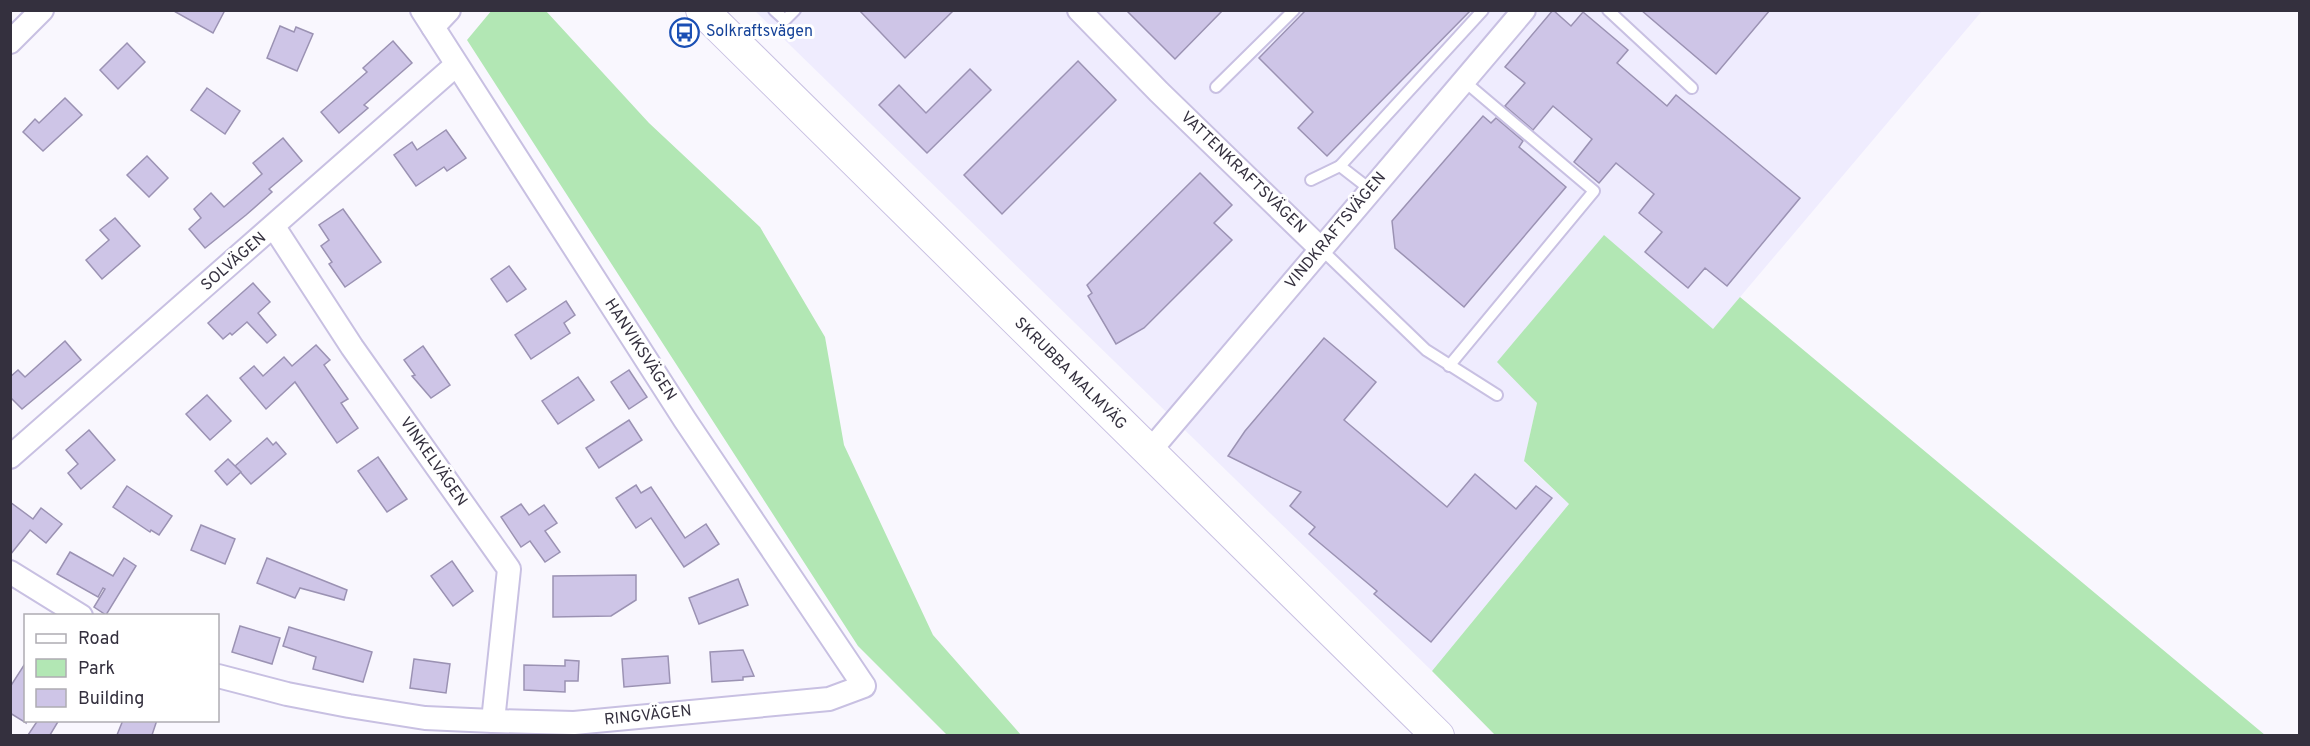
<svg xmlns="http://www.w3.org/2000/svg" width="2310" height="746" font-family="Overpass,sans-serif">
<rect width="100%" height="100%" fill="#f9f7fe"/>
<path fill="#efecfe" d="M755,11H1982L1713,329L1498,362L1537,403L1524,462L1569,504L1432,671Z"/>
<g fill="#b2e7b4">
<path d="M492,10L546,11L649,123L760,227L825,337L844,445L933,635L1021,735H947L858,646L467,40Z"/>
<path d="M1604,235L1713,329L1740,297L2265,735H1495L1432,671L1569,504L1524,461L1537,403L1497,362Z"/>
</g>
<g fill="#cec5e7" stroke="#9b92b3" stroke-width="1.5">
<path d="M172,10H225L213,33Z"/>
<path d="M859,10H954L905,58Z"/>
<path d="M1126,10H1223L1175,59Z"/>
<path d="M1306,10H1471L1327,156L1298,128L1313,112L1259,58Z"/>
<path d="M1553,10L1571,26L1583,12L1628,50L1617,63L1667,106L1676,95L1800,198L1727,286L1705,268L1688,288L1645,252L1662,232L1639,213L1654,194L1616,163L1599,183L1574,162L1592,139L1553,106L1533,130L1505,106L1525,83L1505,67Z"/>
<path d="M1641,10H1770L1716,74Z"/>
<path d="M280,26L294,32L296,27L313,34L297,71L267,58Z"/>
<path d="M393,41L412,63L364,105L368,108L339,133L321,112L367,72L363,68Z"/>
<path d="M127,43L145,62L118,89L100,70Z"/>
<path d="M1078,61L1116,100L1002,214L964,175Z"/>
<path d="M970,69L991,90L927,153L879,105L899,85L926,113Z"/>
<path d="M207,88L240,111L225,134L191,110Z"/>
<path d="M65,98L82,115L43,151L23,132L35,119L39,123Z"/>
<path d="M1483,116L1491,123L1496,118L1523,141L1519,147L1566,187L1464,307L1395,248L1392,221Z"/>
<path d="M446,130L466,158L447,171L444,167L416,186L394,155L412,142L417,150Z"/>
<path d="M283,138L302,161L269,189L272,192L246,215L205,248L189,229L201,218L194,209L211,193L224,207L262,174L253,163Z"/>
<path d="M147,156L168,178L149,197L127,175Z"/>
<path d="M1200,173L1232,205L1214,223L1232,240L1144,328L1116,344L1088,296L1092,293L1087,285Z"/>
<path d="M343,209L381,262L345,287L329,264L332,262L321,246L329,240L319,225Z"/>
<path d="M115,218L140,246L102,279L86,260L109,240L100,230Z"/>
<path d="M509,266L526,289L507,302L491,279Z"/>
<path d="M253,283L270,302L258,313L276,335L267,343L247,322L232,335L230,333L223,339L208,323Z"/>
<path d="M566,301L575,315L564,323L570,333L531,359L515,335Z"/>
<path d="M1324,338L1376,382L1344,420L1447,507L1475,474L1516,509L1536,486L1552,498L1431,642L1374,594L1377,591L1309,534L1315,527L1290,506L1301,492L1228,456L1245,431Z"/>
<path d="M65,341L81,360L22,409L10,397V377L18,370L25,377Z"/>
<path d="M316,345L330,360L324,365L348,399L341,403L358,428L337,443L295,382L266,409L240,378L254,366L263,376L284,357L292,366Z"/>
<path d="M423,346L450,385L431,398L412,376L415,375L404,360Z"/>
<path d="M629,370L647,397L629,409L611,382Z"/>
<path d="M578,377L594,400L558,424L542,401Z"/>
<path d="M207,395L231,421L210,440L186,414Z"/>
<path d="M629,420L642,440L599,468L586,448Z"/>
<path d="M89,430L115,460L81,489L68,473L78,464L66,450Z"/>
<path d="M267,438L273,445L276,442L286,454L251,484L235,466Z"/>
<path d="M378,457L407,499L387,512L358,471Z"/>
<path d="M228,459L241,472L227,485L215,471Z"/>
<path d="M636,485L641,493L651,487L685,538L706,524L719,544L684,567L651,518L636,528L616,498Z"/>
<path d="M127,486L172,516L159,535L151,530L150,532L113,507Z"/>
<path d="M10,502L33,519L41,508L62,524L46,543L30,530L10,555Z"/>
<path d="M521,504L529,515L544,505L557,523L545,531L560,552L545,562L530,541L521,547L501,517Z"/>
<path d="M201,525L235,539L225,564L191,550Z"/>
<path d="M70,552L113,576L124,558L136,566L106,615L94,607L105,589L103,588L98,597L57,574Z"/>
<path d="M267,558L347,590L344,600L300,588L295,598L257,583Z"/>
<path d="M452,561L473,591L453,606L431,576Z"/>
<path d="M636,575V600L611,616L553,617V576Z"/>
<path d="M738,579L748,605L699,624L689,598Z"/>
<path d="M240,626L280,638L272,664L232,652Z"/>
<path d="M289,627L372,652L363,682L313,669L316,657L283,646Z"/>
<path d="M743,650L754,676L743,677V680L712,682L710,652Z"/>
<path d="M668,656L670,683L624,687L622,659Z"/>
<path d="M414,659L450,664L446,693L410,688Z"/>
<path d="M565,660L579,661L578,681H565V692L524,690V665L565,666Z"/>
<path d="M26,662V723L10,713V687Z"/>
<path d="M38,720H59L50,735H28Z"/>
<path d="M123,720H157L152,735H117Z"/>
</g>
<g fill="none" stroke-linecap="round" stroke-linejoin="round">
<defs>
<g id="lane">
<path d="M774,10L785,20L795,10"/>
<path d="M1608,10L1692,88"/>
<path d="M1216,87L1294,10"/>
<path d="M1311,180L1340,166"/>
<path d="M1371,190L1340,166L1483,10"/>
<path d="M1321,249L1426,350L1497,395"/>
<path d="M1449,366L1594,191L1464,81"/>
</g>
<g id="street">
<path d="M1079,10L1159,92L1321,249"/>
<path d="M433,27L449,10"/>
<path d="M10,42L42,10"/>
<path d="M274,227L352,347L509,569L493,721"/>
<path d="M1149,452L1524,10"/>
<path d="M10,457L456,65"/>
<path d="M10,572L81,616"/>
<path d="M218,676L287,694L349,706L425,718L493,721L574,723L829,699L864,686L685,420L422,10"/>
</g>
<path id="secondary" d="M702,10L1438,736"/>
</defs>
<use href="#lane" stroke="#c8c0e2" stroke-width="14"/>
<use href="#street" stroke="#c8c0e2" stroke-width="26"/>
<use href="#secondary" stroke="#c8c0e2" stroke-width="34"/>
<use href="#lane" stroke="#fff" stroke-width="10"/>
<use href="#street" stroke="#fff" stroke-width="22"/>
<use href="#secondary" stroke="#fff" stroke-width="32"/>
</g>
<defs>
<symbol id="bus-ring" viewBox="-11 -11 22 22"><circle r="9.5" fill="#fff" stroke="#1a4fb4" stroke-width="1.5"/><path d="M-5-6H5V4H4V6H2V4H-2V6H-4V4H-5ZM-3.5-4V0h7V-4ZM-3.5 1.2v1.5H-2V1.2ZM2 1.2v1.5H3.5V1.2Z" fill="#1a4fb4"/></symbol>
</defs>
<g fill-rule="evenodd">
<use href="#bus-ring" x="668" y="16" width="33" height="33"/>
</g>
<g text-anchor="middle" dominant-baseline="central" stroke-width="6" stroke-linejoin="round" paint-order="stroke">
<g font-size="16" fill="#164399" stroke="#fff" text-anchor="start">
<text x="706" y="32">Solkraftsvägen</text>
</g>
<g font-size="16" fill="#34303e" stroke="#fff">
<text transform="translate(1243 173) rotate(44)">VATTENKRAFTSVÄGEN</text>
<text transform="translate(1336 231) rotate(-50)">VINDKRAFTSVÄGEN</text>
<text transform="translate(234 262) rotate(-41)">SOLVÄGEN</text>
<text transform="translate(640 350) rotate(57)">HANVIKSVÄGEN</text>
<text transform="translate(1070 374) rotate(45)">SKRUBBA MALMVÄG</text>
<text transform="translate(433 462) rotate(55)">VINKELVÄGEN</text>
<text transform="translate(648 716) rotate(-6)">RINGVÄGEN</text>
</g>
</g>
<rect width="2310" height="746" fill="none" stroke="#34303e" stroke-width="24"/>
<rect x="24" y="614" width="195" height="108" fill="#ffffff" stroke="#aeacb2" stroke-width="1.5"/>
<rect x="36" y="634" width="30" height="9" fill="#ffffff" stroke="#aeacb2" stroke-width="1.5"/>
<text x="78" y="644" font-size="18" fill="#34303e">Road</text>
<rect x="36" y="659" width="30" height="18" fill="#b2e7b4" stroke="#aeacb2" stroke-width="1.5"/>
<text x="78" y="674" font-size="18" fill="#34303e">Park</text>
<rect x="36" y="689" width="30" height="18" fill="#cec5e7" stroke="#aeacb2" stroke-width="1.5"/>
<text x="78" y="704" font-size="18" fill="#34303e">Building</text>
</svg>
